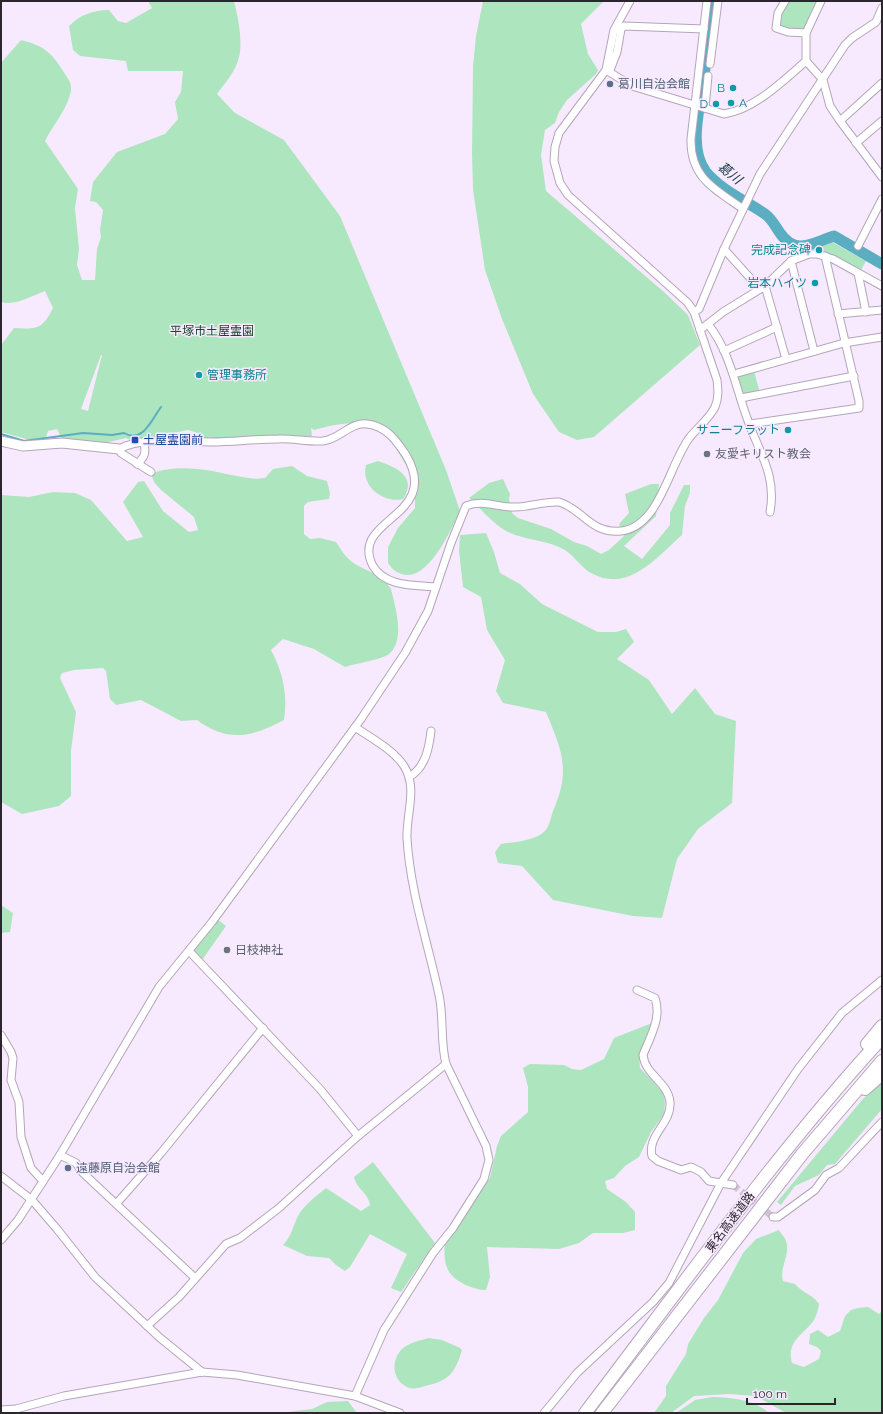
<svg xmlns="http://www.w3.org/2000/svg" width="883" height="1414" font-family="Raleway,'Noto Sans JP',sans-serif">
<rect width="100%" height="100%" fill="#f8eafe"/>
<g fill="#ade5bf" fill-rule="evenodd">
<path d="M148,1H234C238,17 243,41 239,57C236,71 225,83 217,94L235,113L284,140L340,216L446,470L460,511C451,529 426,589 397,572C394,571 390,566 388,563V547L398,528L415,508V480L384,429C354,421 343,422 314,430L311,428L312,436L201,438L198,436V433L188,430L133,441L126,438L105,443L64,444L57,429L48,431L44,444L1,432V345L14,328C37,329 42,330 53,308L45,291C31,296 16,306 1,302V63L21,40C45,46 52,53 65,74C69,80 72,84 71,91C68,108 53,125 45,141L78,189L75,208L79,249L77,265L82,280H95L97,249L101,237L100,230L103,210L96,202L90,201L93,182L117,152L165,134L178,119L175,102L181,92L183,71H128L126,61L80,56L73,50L69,26C80,15 93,10 109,10L118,21L126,23L152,8ZM101,355H102L88,411L81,409Z"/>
<path d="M483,1H604L581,24L588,54L598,70L596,74L567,100L559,112L555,123L545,130L541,155L546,191L664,292L688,315L700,345L594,437L577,440L559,432L533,394L502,319L485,270L473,190L472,153L473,66L476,36Z"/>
<path d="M788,1H818L805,29L801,31L779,27L778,24Z"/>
<path d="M832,242L866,261L860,272L823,253L821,246Z"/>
<path d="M754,371L760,393L742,394L737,379L738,376Z"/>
<path d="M378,461C396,467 418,477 403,499C384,504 360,486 366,465Z"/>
<path d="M292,466L307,476L327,481L330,493L329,499L308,502L304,506V534L310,539L320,538L336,542C341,550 347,559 355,564C367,571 383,576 391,589C395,606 406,640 389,654C384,659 353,664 345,667L314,649L283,639L271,650C283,672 288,695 284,720C252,737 228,743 197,720L181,721L141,700L116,705L110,699L106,671L103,668L74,670L62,673L60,678L76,712L71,751V796L59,806L22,814L1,802V495L29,497L53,492L75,493L91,500L127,541L143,537L123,502L138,482L144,481L163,511L189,532L198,530L194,517L161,490L154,482L151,474C175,464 206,469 231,475C244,477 252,480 265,478L273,469Z"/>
<path d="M503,479L510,494L509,499L512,513L518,518L551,529L574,542L587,546L601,554L609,550L624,536L619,524L629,513L625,494L651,484H659L656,516L624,546L642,559L670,525V513L684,485H690V493L685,506L682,535C657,557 628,594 591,573C580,567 573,553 561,548C545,540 525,540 508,532C494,525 481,509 469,498L489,483Z"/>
<path d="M486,533L494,552L500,573L520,584L542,604L598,632H616L626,629L634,642L617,659L649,680L672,714L695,688L715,714L736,721L732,803L698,829L677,859L662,918L633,916L553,900L522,866L498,863L495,852L501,844C514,842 535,841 545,831C549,827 551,817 553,811C571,770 562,751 546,712L503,703L496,691L505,660L487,630L481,597L463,587L459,551L460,535Z"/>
<path d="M1,905L13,913L10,932L1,933Z"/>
<path d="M217,919L226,926L202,960L195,955L194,950Z"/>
<path d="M652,1023L639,1054L640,1068L663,1092L665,1103L664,1114L651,1132L639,1157L625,1166L614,1178L605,1181L607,1189L626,1202L635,1212V1230L623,1233H593L579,1243L559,1249L487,1247L490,1277L486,1290C474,1290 454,1282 448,1270C444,1262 444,1252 445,1244L490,1178L497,1146L501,1136L528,1112V1087L523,1068L530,1064L564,1065L572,1069L581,1070L604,1059L614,1038Z"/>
<path d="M882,1081V1109L835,1164L827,1165L819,1175L795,1186L781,1205L777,1202L862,1100Z"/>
<path d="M373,1162L435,1243L401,1292L391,1288L407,1254L370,1234L350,1267L345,1271L336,1265L329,1258L307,1256L283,1245C292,1236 293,1225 299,1214C306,1204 316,1196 326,1188L361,1211L370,1205C368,1192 357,1190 354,1177Z"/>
<path d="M779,1230C781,1234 785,1237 786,1241C791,1253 779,1268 783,1281L795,1284C802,1293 813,1294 819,1304C818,1309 817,1315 814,1320C804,1335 786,1340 792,1363L804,1367L819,1359L821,1351L817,1347L809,1344L810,1334L818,1330L828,1337L840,1331L845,1316L851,1310L858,1308L868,1307L879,1314L882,1311V1413H786L756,1396L729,1394L694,1396L671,1413H654L666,1396V1386L686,1354L688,1344L704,1318L718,1300L743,1253L756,1239Z"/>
<path d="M429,1338L442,1340L460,1348L462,1350C455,1374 448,1381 425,1386C418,1388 413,1390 407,1387C390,1379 391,1355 406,1346C413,1342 421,1340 429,1338Z"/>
<path d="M712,1397C733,1398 753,1399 769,1413H676L695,1400Z"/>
<path d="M348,1401L357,1413H279L312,1409L327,1402Z"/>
</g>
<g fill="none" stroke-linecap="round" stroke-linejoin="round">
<path stroke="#5badc2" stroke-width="2" d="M1,434L24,441L83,433L112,435L124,433C143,444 152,419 161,407"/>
<path stroke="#5badc2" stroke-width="11" d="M712,1C709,26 707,52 704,77C701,104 687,148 706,172C721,190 746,201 765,214C772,219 775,226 780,233C796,256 812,243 834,236L882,264"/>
<path stroke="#cfc3d4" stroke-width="7" stroke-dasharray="7 3.5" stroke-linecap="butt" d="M733,1185L773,1217"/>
<defs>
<g id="street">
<path d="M707,1L691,139C690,178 715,189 743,209"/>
<path d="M785,1L778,13L776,28L788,32L806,33"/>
<path d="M821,1L806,33V61L823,80L830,106L840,121L882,177"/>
<path d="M710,64L718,1"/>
<path d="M606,70L632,86L724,114C755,109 783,81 806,61"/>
<path d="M610,70L617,52L621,29L624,26L704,29"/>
<path d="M705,108L708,76"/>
<path d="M840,121L882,83"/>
<path d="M856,143L882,121"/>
<path d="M858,246L882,199"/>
<path d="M724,249L760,289"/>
<path d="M791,261L814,351"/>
<path d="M858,273L866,312"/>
<path d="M765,286L786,359"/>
<path d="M694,312L699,309L724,249L760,174L845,45L852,38L876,22L882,8"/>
<path d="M838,314L882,310"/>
<path d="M708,324C730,352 735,385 747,418C758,451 777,474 770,512"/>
<path d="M700,330L723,312L765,286L791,261L809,254H817L833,259L882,286"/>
<path d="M724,351L777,327"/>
<path d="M734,374L844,343L882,337"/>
<path d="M741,398L854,376"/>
<path d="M750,424L859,408V401L825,256"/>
<path d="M137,464C145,457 146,453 144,443"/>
<path d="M151,472L121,453L119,449C143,436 184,442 211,442C233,442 255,439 278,439C292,438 308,442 323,441C340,439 350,422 367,424C386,426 396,440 406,455C443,518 348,518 373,566C385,587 415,585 436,587"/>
<path d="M355,727C371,738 394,750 404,766C418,788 406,814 407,838C410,891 428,943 439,995C444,1017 440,1041 446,1064L486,1146L489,1160L484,1179L453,1228L433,1253L384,1330L355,1396"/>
<path d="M409,777C425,768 429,749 431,731"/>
<path d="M189,951L320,1089L358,1136"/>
<path d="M637,990L655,998C662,1018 650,1037 643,1055C645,1075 668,1082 670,1102C672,1123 647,1135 652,1156L658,1161L681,1170L691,1167L701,1172L709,1181L733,1185"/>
<path d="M1,1035L11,1052L13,1058L11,1080L19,1102L21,1137L31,1168L43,1181"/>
<path d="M60,1155L76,1163L83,1173L195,1278"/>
<path d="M1,1176L32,1200L57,1229L95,1277L159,1337L202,1372"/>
<path d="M117,1203L161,1153L263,1028"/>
<path d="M773,1217H778L815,1190L826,1175L839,1168L882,1122"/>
<path d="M1,1240L18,1220L60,1155L159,987L212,922L361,719L405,653L428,611L451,543L466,506C483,499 498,508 515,507C530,507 545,501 559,502C583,509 590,534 621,531C660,527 669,464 690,437C698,427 709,419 715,407C719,398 718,389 717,380L694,312L688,303L568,195L560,183L554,161L555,147L559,133L606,70L614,30L630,1"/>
<path d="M147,1326L179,1297L226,1244L240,1238L279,1208L358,1136L446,1064"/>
<path d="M1,1410L16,1409L64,1396L202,1372L237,1375L355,1396L400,1413"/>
<path d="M544,1413L577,1373L653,1302L669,1283L721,1183L798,1069L842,1013L882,980"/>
</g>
<path id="secondary" d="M1,441L23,446L62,443L119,449"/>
<g id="highway">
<path d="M867,1044L882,1026"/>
<path d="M865,1089L882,1074"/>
<path d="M585,1413C682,1286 774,1156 882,1038"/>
<path d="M602,1413L803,1153L882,1061"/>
</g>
</defs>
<use href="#street" stroke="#b5a4bb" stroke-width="9"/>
<use href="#secondary" stroke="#b5a4bb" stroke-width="11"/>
<use href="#highway" stroke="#b5a4bb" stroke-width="14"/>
<use href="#street" stroke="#fff" stroke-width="7"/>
<use href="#secondary" stroke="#fff" stroke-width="9"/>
<use href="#highway" stroke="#fff" stroke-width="12"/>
</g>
<g fill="#5c6f8a" stroke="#f8eafe" stroke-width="1.5">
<circle cx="610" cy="84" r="4"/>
<circle cx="68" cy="1168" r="4"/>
</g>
<g fill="#0f9aa8" stroke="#f8eafe" stroke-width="1.5">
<circle cx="733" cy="88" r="4"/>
<circle cx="731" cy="103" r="4"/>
<circle cx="716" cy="104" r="4"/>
<circle cx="819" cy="250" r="4"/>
<circle cx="815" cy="283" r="4"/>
<circle cx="199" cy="375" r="4"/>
<circle cx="788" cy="430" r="4"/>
</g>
<rect fill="#1a4fb4" stroke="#f8eafe" stroke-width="1.5" x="131" y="436" width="8" height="8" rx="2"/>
<g fill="#6b7280" stroke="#f8eafe" stroke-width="1.5">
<circle cx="707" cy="454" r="4"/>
<circle cx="227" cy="950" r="4"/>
</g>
<g text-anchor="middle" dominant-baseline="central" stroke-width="3" stroke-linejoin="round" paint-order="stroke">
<g font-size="12" fill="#4e5e75" stroke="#f8eafe" text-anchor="start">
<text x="618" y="84">葛川自治会館</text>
<text x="76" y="1168">遠藤原自治会館</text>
</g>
<g font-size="12" fill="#0d838f" stroke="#f8eafe" text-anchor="end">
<text x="725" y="88">B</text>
<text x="739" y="103" text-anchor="start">A</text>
<text x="708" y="104">D</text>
<text x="811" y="250">完成記念碑</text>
<text x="807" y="283">岩本ハイツ</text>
<text x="207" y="375" text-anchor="start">管理事務所</text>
<text x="780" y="430">サニーフラット</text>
</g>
<g font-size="12" fill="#16452a" stroke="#f8eafe">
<text x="212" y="331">平塚市土屋霊園</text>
</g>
<g font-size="12" fill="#164399" stroke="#f8eafe" text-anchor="start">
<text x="143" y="440">土屋霊園前</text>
</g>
<g font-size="12" fill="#5b616d" stroke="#f8eafe" text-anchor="start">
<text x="715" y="454">友愛キリスト教会</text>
<text x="235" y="950">日枝神社</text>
</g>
<g font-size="12" fill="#2b252e" stroke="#f8eafe">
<text transform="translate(730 1222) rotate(-53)">東名高速道路</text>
</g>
<g font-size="13" font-style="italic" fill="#09313b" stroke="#f8eafe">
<text transform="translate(730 173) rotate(39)">葛川</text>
</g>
</g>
<rect width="883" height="1414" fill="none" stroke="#2b252e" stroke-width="4"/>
<path d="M747 1398v6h88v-6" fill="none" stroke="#2b252e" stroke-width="2"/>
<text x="753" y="1398" font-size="12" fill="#2b252e" stroke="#f8eafe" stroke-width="3" paint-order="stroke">100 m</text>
</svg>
